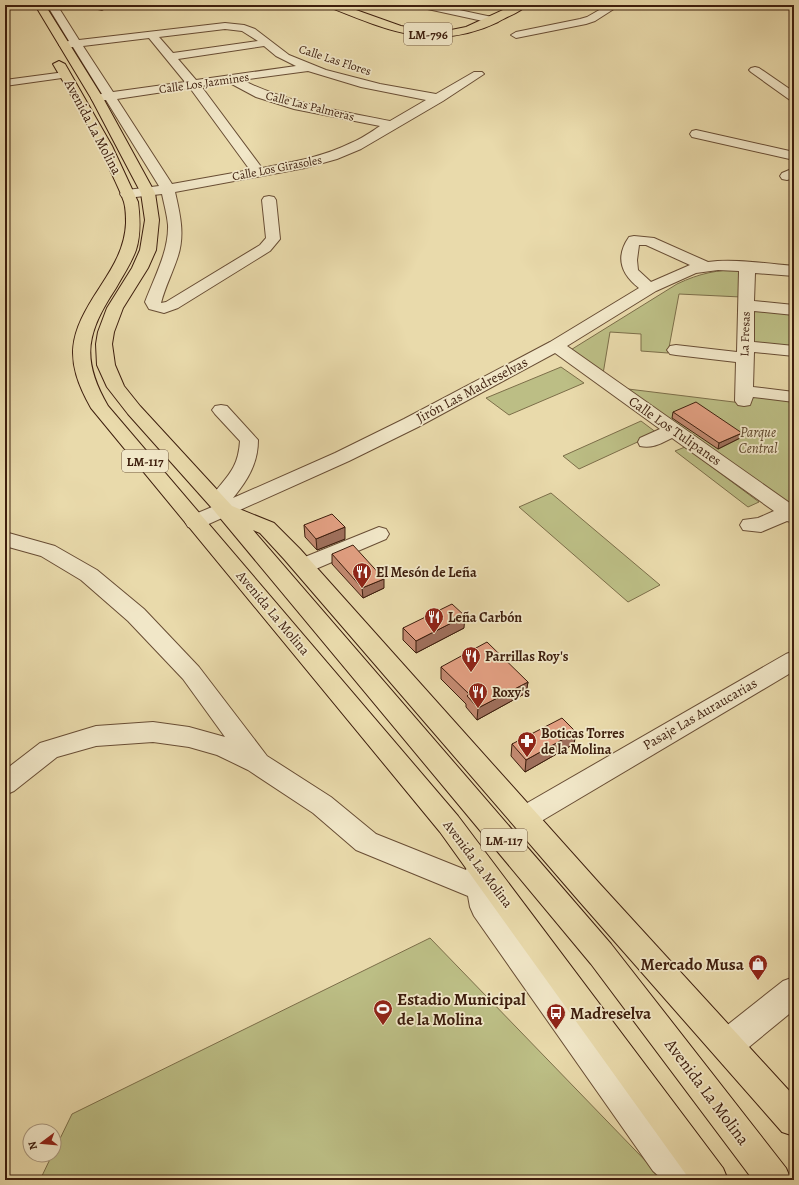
<svg xmlns="http://www.w3.org/2000/svg" width="799" height="1185" font-family="Alegreya,serif">
<rect width="100%" height="100%" fill="#e9daab"/>
<filter id="stains"><feTurbulence type="fractalNoise" baseFrequency=".005" numOctaves="4"/><feColorMatrix values="0 0 0 0 .2 0 0 0 0 .09 0 0 0 0 .02 0 0 0 .5 -.17"/></filter>
<radialGradient id="worn" r=".72"><stop offset=".6" stop-color="#630" stop-opacity="0"/><stop offset="1" stop-color="#630" stop-opacity=".3"/></radialGradient>
<g fill="#bcbe85" stroke="#7c6e49">
<path d="M743,269L741,297L679,294L668,353L641,351V334L610,332L603,374L569,351L677,284C700,273 717,270 743,269Z"/>
<path d="M749,307L791,311L794,347L750,342Z"/>
<path d="M561,367L584,383L509,415L486,398Z"/>
<path d="M620,388L750,404L752,395L794,400V509Z"/>
<path d="M641,421L657,433L579,469L563,456Z"/>
<path d="M685,447L759,502L748,507L675,451Z"/>
<path d="M551,493L660,585L628,602L519,507Z"/>
<path d="M430,938L664,1180H40L52,1155H54V1151L72,1114Z"/>
</g>
<g fill="none" stroke-linecap="round" stroke-linejoin="round">
<defs>
<g id="minor">
<path d="M47,5H57L79,40L225,23L244,25L255,29L289,55L326,70L380,84L436,94L474,72H482L484,74L443,101L361,149L337,159L305,168L175,192C180,214 185,234 178,256C173,272 165,287 161,303L166,302L260,245L266,238L262,200L264,197L269,196L274,197L276,200L280,239L270,251L178,308L164,313L149,309L145,302C154,278 169,251 168,225C167,214 164,204 162,194L127,198L122,197L120,194L122,191L127,190L159,186L106,100L93,101L91,98L93,95L102,94L73,47L64,48L59,45L60,43L69,41ZM225,29L242,31L258,41L173,53L159,37ZM149,38L185,82L113,92L83,46ZM264,46L276,56L296,66L196,80L178,59ZM308,71L361,87L426,100L390,121C339,111 288,103 242,80ZM228,82L256,97L294,109L380,126C371,132 361,139 351,143C323,157 292,162 262,168L201,86ZM190,88L250,170L172,184L117,99Z"/>
<path d="M95,5H106L107,7L102,10L98,9Z"/>
<path d="M423,5H436L492,17L497,20L492,23L423,8Z"/>
<path d="M608,5H620L595,21L586,24L516,38L511,35L516,32L580,19L587,17Z"/>
<path d="M755,67L759,68L794,92V101L790,100L751,72L749,70L751,68Z"/>
<path d="M65,72L69,73L71,75L69,77L5,86V80Z"/>
<path d="M696,130L794,152V160L692,137L690,134L692,131Z"/>
<path d="M794,168V178L787,180L782,179L780,176L782,173Z"/>
<path d="M634,236L654,238L708,262C734,258 767,264 794,266V276L755,273L754,301L794,305V315L754,311V342L794,346V356L754,352L753,387L794,392V402L753,397L750,405L744,406L738,405L735,401L736,362L676,355L670,354L667,350L670,346L676,345L737,352L739,271L718,270L696,273L656,291L567,346L794,506V523L787,521L761,532L743,530L740,525L743,520L758,518L774,511L672,438C662,443 652,449 640,446L638,442L640,438L660,429L555,353L418,427L349,461L202,527L195,529L188,527L185,522L188,517L212,507L208,502C223,478 238,473 240,441L215,414L212,410L215,406L221,405L227,406L258,440C258,463 248,480 233,498L335,453L404,419L550,342L639,288C621,274 615,257 629,237ZM639,245H646L690,265L651,282L638,270L637,260Z"/>
<path d="M379,527L386,529L389,534L386,539L311,571L303,573L295,571L292,566L295,561Z"/>
<path d="M5,532L55,546L97,570L144,609L199,667L267,756L331,797L376,834L466,870L468,865L478,862L488,865L492,874L497,902L677,1147L700,1168L705,1180H663L653,1171L474,916L470,907L468,896L356,850L313,813L248,770L217,755L189,747L153,742L96,746L57,757L14,791L5,795V770L40,743L96,726L153,722L189,727L225,737L183,679L128,621L81,580L41,556L5,546Z"/>
<path d="M794,651V671L533,826L524,829L515,826L511,818L515,810L786,654Z"/>
<path d="M794,977V1010L738,1056L727,1060L716,1056L711,1045L716,1034L783,981Z"/>
</g>
<g id="major">
<path d="M35,5H45L103,98L155,193L159,220L156,250L148,268L123,308L114,332L112,344L115,365L124,386L140,406L232,506L274,523L300,549L599,883L794,1096V1136L782,1132L579,901L284,559L260,533L253,530L611,944L786,1168L791,1180H753L591,964L211,507L128,414L107,387L97,365L96,344L98,332L107,308L132,268L140,250L145,220L141,193L91,98Z"/>
<path d="M328,5H342L401,26L434,31L451,30L466,27L514,5H527C521,12 506,17 498,22C436,52 389,31 329,7Z"/>
<path d="M59,61L65,64L112,146L138,202C140,218 141,234 136,250C131,264 123,275 116,288C87,332 80,358 108,406L458,816L723,1168L728,1180H690L440,832L91,408C63,358 69,334 100,287C113,267 125,248 126,223C126,217 126,209 124,202C121,193 116,183 112,174C95,136 74,100 53,64Z"/>
</g>
</defs>
<use href="#minor" stroke="#684d34" stroke-width="2"/>
<use href="#major" stroke="#3d1e0d" stroke-width="2"/>
<use href="#minor" fill="#f1e7c8" fill-rule="evenodd"/>
<use href="#major" fill="#e9daab" fill-rule="evenodd"/>
</g>
<g fill="#c38a71" stroke="#3d1e0d">
<path d="M673,412L742,433L740,438L718,449L672,418Z"/>
<path d="M304,525L345,539L317,550L305,537Z"/>
<path d="M332,554L384,588L363,598L332,564Z"/>
<path d="M403,628H464L416,653L403,640Z"/>
<path d="M441,667L528,682L526,693L477,720L466,707V704L441,679Z"/>
<path d="M576,732L574,744L525,772L511,756L512,744Z"/>
</g>
<g fill="#9f705c" stroke="#3d1e0d">
<path d="M742,433L740,438L718,449L719,443Z"/>
<path d="M345,527V539L317,550L316,539Z"/>
<path d="M384,579V588L363,598L362,588Z"/>
<path d="M465,616L464,628L416,653V641Z"/>
<path d="M528,682L526,693L477,720L478,708Z"/>
<path d="M576,732L574,744L525,772L526,760Z"/>
</g>
<g fill="#e3a083" stroke="#3d1e0d">
<path d="M696,402L742,433L719,443L673,412Z"/>
<path d="M332,514L345,527L316,539L304,525Z"/>
<path d="M353,545L384,579L362,588L332,554Z"/>
<path d="M452,604L465,616L416,641L403,628Z"/>
<path d="M487,642L528,682L478,708L467,696L469,694L441,667Z"/>
<path d="M562,718L576,732L526,760L512,744Z"/>
</g>
<defs>
<symbol id="restaurant-pin" viewBox="-11 -11 22 30"><path d="M0 17L-7.5 6A9.5 9.5 0 1 1 7.5 6Z" fill="#8f2418" stroke="#f1e7c8"/><path d="M-5-6h1v4h1v-4h1v4h1v-4h1v5L-1.5 .5V6h-2V.5L-5-1ZM5-6V6H3V1.5H1.5Q1.5-4 5-6Z" fill="#fff"/></symbol>
<symbol id="pharmacy-pin" viewBox="-11 -11 22 30"><path d="M0 17L-7.5 6A9.5 9.5 0 1 1 7.5 6Z" fill="#8f2418" stroke="#f1e7c8"/><path d="M-2-6h4v4h4v4h-4v4h-4v-4h-4v-4h4Z" fill="#fff"/></symbol>
<symbol id="shop-pin" viewBox="-11 -11 22 30"><path d="M0 17L-7.5 6A9.5 9.5 0 1 1 7.5 6Z" fill="#8f2418" stroke="#f1e7c8"/><path d="M-5-2.5h2.3a2.7 3.5 0 0 1 5.4 0H5L5.5 6h-11ZM-1.5-2.5h3a1.5 2.3 0 0 0-3 0Z" fill="#fff"/></symbol>
<symbol id="stadium-pin" viewBox="-11 -11 22 30"><path d="M0 17L-7.5 6A9.5 9.5 0 1 1 7.5 6Z" fill="#8f2418" stroke="#f1e7c8"/><path d="M0-5a6.5 5 0 1 0 0 10a6.5 5 0 1 0 0-10ZM-3.5-1.8h7v3.6h-7Z" fill="#fff"/></symbol>
<symbol id="bus-pin" viewBox="-11 -11 22 30"><path d="M0 17L-7.5 6A9.5 9.5 0 1 1 7.5 6Z" fill="#8f2418" stroke="#f1e7c8"/><path d="M-5-6H5V4H4V6H2V4H-2V6H-4V4H-5ZM-3.5-4V0h7V-4ZM-3.5 1.2v1.5H-2V1.2ZM2 1.2v1.5H3.5V1.2Z" fill="#fff"/></symbol>
</defs>
<g fill-rule="evenodd">
<use href="#restaurant-pin" x="351" y="561" width="22" height="30"/>
<use href="#restaurant-pin" x="423" y="606" width="22" height="30"/>
<use href="#restaurant-pin" x="460" y="645" width="22" height="30"/>
<use href="#restaurant-pin" x="467" y="681" width="22" height="30"/>
<use href="#pharmacy-pin" x="516" y="730" width="22" height="30"/>
<use href="#shop-pin" x="747" y="953" width="22" height="30"/>
<use href="#stadium-pin" x="372" y="998" width="22" height="30"/>
<use href="#bus-pin" x="545" y="1002" width="22" height="30"/>
</g>
<g text-anchor="middle" dominant-baseline="central" stroke-width="3.5" stroke-linejoin="round" paint-order="stroke">
<g font-size="12" fill="#3d1e0d" stroke="#f1e7c8">
<text transform="translate(335 60) rotate(18)">Calle Las Flores</text>
<text transform="translate(204 83) rotate(-8)">Calle Los Jazmines</text>
<text transform="translate(310 106) rotate(14)">Calle Las Palmeras</text>
<text transform="translate(277 168) rotate(-11)">Calle Los Girasoles</text>
<text transform="translate(745 334) rotate(-88)">La Fresas</text>
</g>
<g fill="#f1e7c8" stroke="#735a45" stroke-width="1">
<rect x="404" y="23" width="48" height="22" rx="3"/>
<rect x="122" y="450" width="46" height="22" rx="3"/>
<rect x="481" y="829" width="46" height="22" rx="3"/>
</g>
<g font-size="13" font-weight="bold" fill="#3d1e0d">
<text x="428" y="34">LM-796</text>
<text x="145" y="461">LM-117</text>
<text x="504" y="840">LM-117</text>
</g>
<g font-size="14" fill="#3d1e0d" stroke="#f1e7c8">
<text transform="translate(93 127) rotate(62)">Avenida La Molina</text>
<text transform="translate(472 390) rotate(-28)">Jirón Las Madreselvas</text>
<text transform="translate(675 431) rotate(35)">Calle Los Tulipanes</text>
<text transform="translate(273 613) rotate(50)">Avenida La Molina</text>
<text transform="translate(700 714) rotate(-30)">Pasaje Las Auraucarias</text>
<text transform="translate(478 864) rotate(53)">Avenida La Molina</text>
</g>
<g font-size="14" font-style="italic" fill="#5d462b" stroke="#f1e7c8">
<text x="758" y="432">Parque<tspan x="758" dy="16">Central</tspan></text>
</g>
<g font-size="14" font-weight="bold" fill="#3d1e0d" stroke="#f1e7c8" text-anchor="start">
<text x="376" y="572">El Mesón de Leña</text>
<text x="448" y="617">Leña Carbón</text>
<text x="485" y="656">Parrillas Roy's</text>
<text x="492" y="692">Roxy's</text>
<text x="541" y="733">Boticas Torres<tspan x="541" dy="16">de la Molina</tspan></text>
</g>
<g font-size="17" font-weight="bold" fill="#3d1e0d" stroke="#f1e7c8" text-anchor="start">
<text x="744" y="964" text-anchor="end">Mercado Musa</text>
<text x="397" y="999">Estadio Municipal<tspan x="397" dy="20">de la Molina</tspan></text>
<text x="570" y="1013">Madreselva</text>
</g>
<g font-size="17" fill="#3d1e0d" stroke="#f1e7c8">
<text transform="translate(707 1092) rotate(53)">Avenida La Molina</text>
</g>
</g>
<rect width="799" height="1185" fill="none" stroke="#e9daab" stroke-width="20"/>
<rect x="6" y="6" width="787" height="1173" fill="none" stroke="#3d1e0d" stroke-width="2"/>
<rect x="10" y="10" width="779" height="1165" fill="none" stroke="#3d1e0d"/>
<g transform="translate(42 1143) rotate(254)"><circle r="19" fill="#f1e7c8" stroke="#a9977d"/>
<path d="M0-3L7 15L0 10L-7 15Z" fill="#8f2418"/>
<text y="-6" font-size="11" font-weight="bold" text-anchor="middle" fill="#3d1e0d">N</text>
</g>
<rect width="100%" height="100%" filter="url(#stains)"/>
<rect width="100%" height="100%" fill="url(#worn)"/>
</svg>
